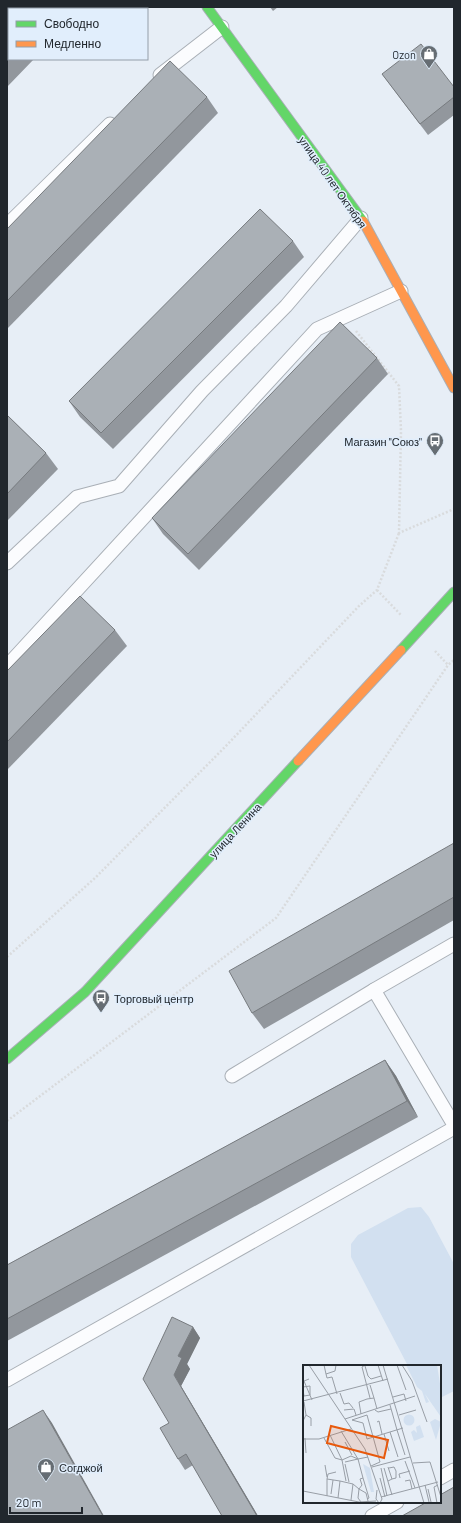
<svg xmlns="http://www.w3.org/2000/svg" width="461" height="1523" font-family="Barlow,sans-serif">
<rect width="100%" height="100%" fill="#e7eef6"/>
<path fill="#d2e0f0" d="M421,1207L429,1217L454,1264V1391L440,1398V1366H408L351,1257V1244L358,1235L408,1208Z"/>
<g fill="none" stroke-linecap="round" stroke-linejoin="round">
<defs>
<g id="lane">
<path d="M160,75L222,27"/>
<path d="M7,225L110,124"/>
<path d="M7,563L77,497L119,486L202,391L286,306L361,218"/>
<path d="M7,666L317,329L401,291"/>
<path d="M454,944L374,990L454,1125"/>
<path d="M232,1076L374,990"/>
<path d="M7,1380L454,1128"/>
<path d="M440,1478L454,1470"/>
<path d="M372,1516L397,1502"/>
</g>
<g id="fast">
<path d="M207,7L363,221"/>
<path d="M401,650L454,592"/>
<path d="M7,1059L85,992L298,761"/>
</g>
<g id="slow">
<path d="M363,221L454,388"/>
<path d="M298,761L401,650"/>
</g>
</defs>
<use href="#lane" stroke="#a9afb6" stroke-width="15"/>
<use href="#fast" stroke="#a9afb6" stroke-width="11"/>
<use href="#slow" stroke="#a9afb6" stroke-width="11"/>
<g stroke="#d9dbdd" stroke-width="2.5" stroke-dasharray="2 2" stroke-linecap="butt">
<path d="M356,331L399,386L401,431L399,533L454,509"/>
<path d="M377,590L401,615"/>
<path d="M435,651L448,665"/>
<path d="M7,957L95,878L224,748L359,606L377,590L399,533"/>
<path d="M7,1121L276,918L448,665L454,660"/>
</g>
<use href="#lane" stroke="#fbfcfe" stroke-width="13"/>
<use href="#fast" stroke="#63d668" stroke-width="9"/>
<use href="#slow" stroke="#ff974d" stroke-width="9"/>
</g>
<g fill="#92979d">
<path d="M7,7H84L82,9H9V59H34L7,87Z"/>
<path d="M270,7H278L273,11Z"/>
<path d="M382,74L454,87V115L428,135Z"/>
<path d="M207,97L218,113L7,329V229Z"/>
<path d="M293,241L304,257L113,449L80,417L69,401Z"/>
<path d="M377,358L388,374L199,570L163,534L152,518Z"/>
<path d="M7,415L46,453L58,469L7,521Z"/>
<path d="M115,630L127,646L7,770V671Z"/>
<path d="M454,843V920L264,1029L252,1013Z"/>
<path d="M385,1060L396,1076L418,1117L7,1341V1265Z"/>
<path d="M193,1327L200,1338L187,1364L190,1369L181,1386L258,1516H222L193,1465L185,1470L178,1459L169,1423Z"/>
</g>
<g fill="#777b7f">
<path d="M385,1060L396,1076L418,1117L407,1101Z"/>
<path d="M193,1327L200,1338L187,1364L190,1369L181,1386L258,1516H257L174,1375L178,1356Z"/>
<path d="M43,1410L52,1423L104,1516H103Z"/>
</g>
<g fill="#aab0b6" stroke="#777b7f">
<path d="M7,7H57L55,9H9V57L7,59Z"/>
<path d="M421,44L454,87V97L420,124L382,74Z"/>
<path d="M170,61L207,97L7,301V229Z"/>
<path d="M260,209L293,241L101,433L69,401Z"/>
<path d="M340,322L377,358L188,554L152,518Z"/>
<path d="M7,415L46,453L7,494Z"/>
<path d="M80,596L115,630L7,742V671Z"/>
<path d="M454,843V897L252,1013L229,971Z"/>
<path d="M385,1060L407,1101L7,1319V1265Z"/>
<path d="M172,1317L193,1327L178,1356L182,1358L174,1375L257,1516H222L186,1454L178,1459L160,1428L169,1423L143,1379Z"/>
<path d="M43,1410L103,1516H7V1430Z"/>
<path d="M454,1487V1516H402L427,1502H440V1495Z"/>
</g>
<defs>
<symbol id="shop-pin" viewBox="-11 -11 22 30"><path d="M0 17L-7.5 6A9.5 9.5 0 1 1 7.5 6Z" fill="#666d73" stroke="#e1eefc"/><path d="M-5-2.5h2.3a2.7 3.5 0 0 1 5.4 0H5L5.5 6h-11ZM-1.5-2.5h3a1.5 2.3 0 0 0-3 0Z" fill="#fff"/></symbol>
<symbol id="bus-pin" viewBox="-11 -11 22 30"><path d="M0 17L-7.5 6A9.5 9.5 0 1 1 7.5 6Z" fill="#666d73" stroke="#e1eefc"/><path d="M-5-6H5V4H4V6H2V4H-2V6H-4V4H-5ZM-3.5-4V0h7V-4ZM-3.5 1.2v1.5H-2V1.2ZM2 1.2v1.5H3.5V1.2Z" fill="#fff"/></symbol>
</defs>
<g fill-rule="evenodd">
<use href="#shop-pin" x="419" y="44" width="20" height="27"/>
<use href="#bus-pin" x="425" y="431" width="20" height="27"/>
<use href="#bus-pin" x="91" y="988" width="20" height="27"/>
<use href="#shop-pin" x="36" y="1457" width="20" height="27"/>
</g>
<g text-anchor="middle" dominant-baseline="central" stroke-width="3" stroke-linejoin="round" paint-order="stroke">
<g font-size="11" fill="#21272d" stroke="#e1eefc" text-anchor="end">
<text x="416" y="54">Ozon</text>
<text x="422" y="441">Магазин "Союз"</text>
<text x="114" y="998" text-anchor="start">Торговый центр</text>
<text x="59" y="1467" text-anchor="start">Согджой</text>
</g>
<g font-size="11" fill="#21272d" stroke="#e1eefc">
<text transform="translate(333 182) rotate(55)">улица 40 лет Октября</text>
<text transform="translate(235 830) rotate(-47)">улица Ленина</text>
</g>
</g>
<g transform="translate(303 1365)">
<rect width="138" height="138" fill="#e7eef6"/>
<path d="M103,0H134L138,25V52L122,29L126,37L123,38L119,26L114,22ZM100.5 55a5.5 5.5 0 1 1 11 0a5.5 5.5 0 1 1-11 0ZM132,54L138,57L133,75L127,57ZM117,60L121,72L111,76L108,67L111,65L114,68L113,62ZM60,99L67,103L71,127H68Z" fill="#d2e0f0"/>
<path fill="none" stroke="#989ea6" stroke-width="1" d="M6,0L62,84L79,134L77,138M21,0L23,9L32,6L33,0M62,0L59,2L67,33M75,0L80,16M80,0L121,138M94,0L103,25M99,0L109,16L124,57M62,1L65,11L68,14L78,11M23,9L24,13L29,12L34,29M6,14L1,16L9,35M67,20L71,33M0,22L7,21V30L1,31L0,25M37,28L41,39L46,38L50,43M90,32L101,29L103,36M0,36L85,14M87,40L94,65M41,45L51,44L53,50M72,45L75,47L88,44M58,49L56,37L64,34L71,33L74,44M3,50L8,53V61M64,50L49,55L60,58L64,74L100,63M64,50L77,97L68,101M96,50L113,45M42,54L112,31M0,56L3,50L1,37M74,57L76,56L79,69M94,65L102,90M38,66L55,94M87,67L95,92M81,69L86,86M27,70L39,95L43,116M2,73L3,88M21,73L32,93L39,95L48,91L55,94M0,74H16L48,64M42,77L49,90M102,96L112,123M42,97L55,94M110,98L127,97L138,132M42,99L46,117M22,100L24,112M69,102L107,92M78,103L84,131M81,103L89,130M86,103L91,102L93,106V113L89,114M60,113L55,94L65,92M77,113L82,132M97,113L96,109L107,106M24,114L25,109L33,107M37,116L50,119L48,135M85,116L89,114L85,102M102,116L107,115L109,124M50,119L56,124L55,133L58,137M122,120L126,137M125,124L128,137M74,125L73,134L76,138M0,126L56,137L73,136M28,129L30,115M24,131V114L37,116L35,133M78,132L135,117M64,134L66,133L60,113L57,114L59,120L56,124L63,128L65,136M134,138L131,122L135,120"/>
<path fill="#e8590c" fill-opacity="0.15" stroke="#e8590c" stroke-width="2" d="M28,61L85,75L81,93L24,78Z"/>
<rect width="138" height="138" fill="none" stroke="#21272d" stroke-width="2"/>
</g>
<rect width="461" height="1523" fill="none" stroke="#21272d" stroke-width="16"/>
<rect x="8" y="8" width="140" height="52" fill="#e1eefc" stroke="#949ea9"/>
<rect x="16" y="21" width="20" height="6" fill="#63d668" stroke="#949ea9"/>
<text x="44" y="28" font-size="12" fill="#21272d">Свободно</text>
<rect x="16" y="41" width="20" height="6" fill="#ff974d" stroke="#949ea9"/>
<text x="44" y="48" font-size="12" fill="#21272d">Медленно</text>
<path d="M10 1507v6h72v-6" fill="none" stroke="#21272d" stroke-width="2"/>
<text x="16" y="1507" font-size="12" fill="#21272d" stroke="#e1eefc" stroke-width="3" paint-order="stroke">20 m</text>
</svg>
